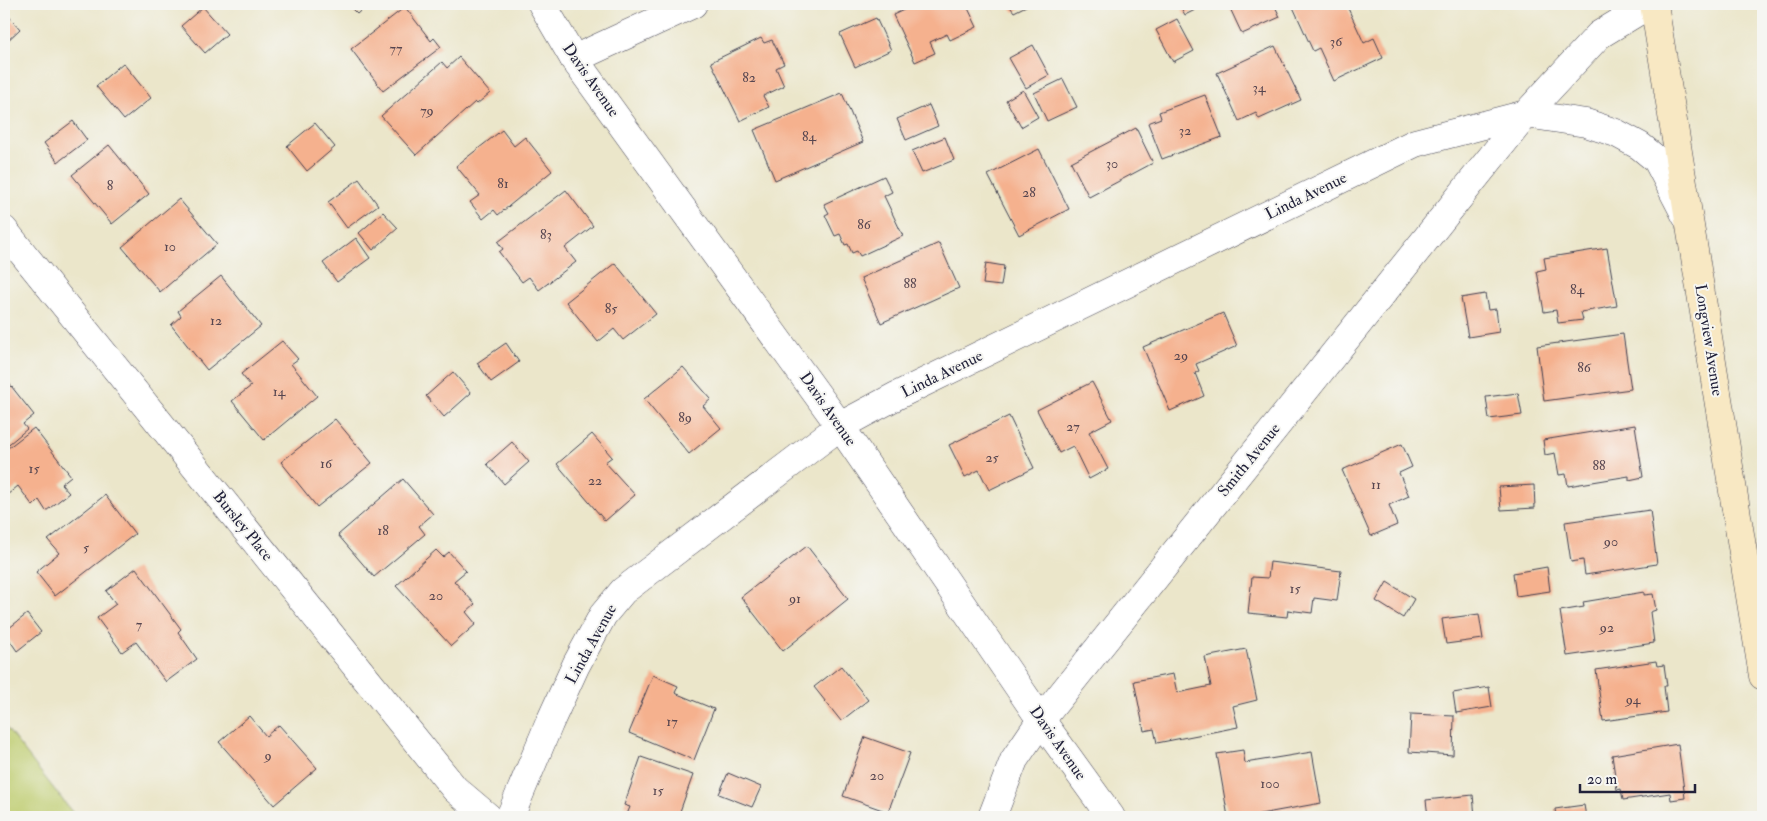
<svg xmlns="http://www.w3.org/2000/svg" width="1767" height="821" font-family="'IM FELL Double Pica',serif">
<rect width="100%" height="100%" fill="#f6f6f2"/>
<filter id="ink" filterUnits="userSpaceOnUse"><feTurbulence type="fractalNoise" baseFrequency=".02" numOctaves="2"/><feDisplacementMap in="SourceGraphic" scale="10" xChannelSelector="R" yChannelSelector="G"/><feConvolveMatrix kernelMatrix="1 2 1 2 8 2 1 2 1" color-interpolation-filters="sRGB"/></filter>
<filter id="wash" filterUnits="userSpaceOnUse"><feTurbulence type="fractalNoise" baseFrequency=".0096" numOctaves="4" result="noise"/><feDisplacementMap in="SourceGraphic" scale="20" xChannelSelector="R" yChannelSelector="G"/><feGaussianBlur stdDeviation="1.12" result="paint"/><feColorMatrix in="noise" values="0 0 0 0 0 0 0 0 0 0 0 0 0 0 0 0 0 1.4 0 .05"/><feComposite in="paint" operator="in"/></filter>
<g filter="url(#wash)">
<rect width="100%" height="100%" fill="#ebe6ca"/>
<path fill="#becc6e" stroke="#707754" d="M4,725L76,817H4Z"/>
<g id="blocks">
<g fill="#f5b18e">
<path d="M347,4H368L357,14Z"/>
<path d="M909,4H966L977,27L950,40L947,34L930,42L935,53L915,62L893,15L910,7Z"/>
<path d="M1008,4H1030L1014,12Z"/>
<path d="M1179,4H1207L1185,15Z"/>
<path d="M1228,4H1274L1280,17L1242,34Z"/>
<path d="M1300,4H1346L1364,43L1374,38L1383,58L1334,81L1319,48L1313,51L1293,7Z"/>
<path d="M203,7L227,34L205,53L181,26Z"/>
<path d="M405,7L431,41L434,38L441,47L383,91L351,49Z"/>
<path d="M4,11L20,29L4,44Z"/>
<path d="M876,18L891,50L855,67L840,34Z"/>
<path d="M1177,19L1194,51L1173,62L1156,30Z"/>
<path d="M761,38L764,43L772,40L784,64L776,68L784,86L763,96L769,107L740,121L711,62Z"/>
<path d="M1033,45L1049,75L1026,88L1009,58Z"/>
<path d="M1275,46L1301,100L1259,119L1256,113L1239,121L1217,73Z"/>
<path d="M459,57L490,93L477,104L475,102L416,155L381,116L442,62L447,68Z"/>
<path d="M123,63L151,98L124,120L96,86Z"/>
<path d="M1063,79L1077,107L1047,121L1034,93Z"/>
<path d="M1023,90L1038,117L1021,127L1006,100Z"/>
<path d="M842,93L863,142L775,180L754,130Z"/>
<path d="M1205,95L1222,137L1162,159L1148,123L1161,118L1159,112Z"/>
<path d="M929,105L938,126L906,140L897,119Z"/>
<path d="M73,121L87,140L58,162L44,143Z"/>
<path d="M315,123L335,147L307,171L287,146Z"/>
<path d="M1136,128L1153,163L1089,197L1071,162Z"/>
<path d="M502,130L514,146L525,137L552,171L498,215L494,210L483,219L470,202L480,195L456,166Z"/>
<path d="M945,137L954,160L922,173L912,151Z"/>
<path d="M109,145L149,194L112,224L72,175Z"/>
<path d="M1039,149L1069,209L1019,235L988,175Z"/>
<path d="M884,176L892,192L884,196L903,236L860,256L857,251L852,253L848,244L845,245L840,234L835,236L825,215L829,213L824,204Z"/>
<path d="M359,179L378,205L347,228L328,202Z"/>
<path d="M566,190L593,226L565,248L576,262L539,290L529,277L522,282L499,252L503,249L498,242Z"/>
<path d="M179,199L217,244L160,292L122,247Z"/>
<path d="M383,212L398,228L373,250L359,233Z"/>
<path d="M356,238L370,258L337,282L323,263Z"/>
<path d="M939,243L959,288L881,323L861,278Z"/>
<path d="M1607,248L1617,306L1581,312L1583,320L1558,323L1556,310L1544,312L1537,271L1546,269L1544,258Z"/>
<path d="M615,263L656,314L623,340L614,329L598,342L566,302Z"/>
<path d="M986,263L1004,266L1001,286L983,284Z"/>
<path d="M221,276L261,326L207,370L171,325L181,316L178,311Z"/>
<path d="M1485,294L1488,310L1496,309L1499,332L1468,337L1461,298Z"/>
<path d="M1223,313L1237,346L1196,364L1199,371L1195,373L1204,396L1170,411L1143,347Z"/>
<path d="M1623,334L1631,389L1544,401L1537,346Z"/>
<path d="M282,341L298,359L291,364L317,396L264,440L232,401L251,386L241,374Z"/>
<path d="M506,343L519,362L491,382L477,363Z"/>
<path d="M683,367L711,399L703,406L721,428L689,454L644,399Z"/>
<path d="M453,372L471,393L444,417L426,396Z"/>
<path d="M4,377L34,415L23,424L27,429L4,448Z"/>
<path d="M1092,382L1112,420L1089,432L1108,469L1089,479L1073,446L1059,453L1037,410Z"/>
<path d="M1518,393L1522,415L1489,419L1486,397Z"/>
<path d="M1009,416L1034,468L989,490L979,470L965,477L949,445Z"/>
<path d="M335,419L372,463L317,507L281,462Z"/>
<path d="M1635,425L1643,477L1629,480V476L1568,486L1566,474L1559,475L1555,453L1545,455L1543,440Z"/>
<path d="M34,428L71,476L61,484L69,493L46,511L39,500L33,506L18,486L7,495L4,491V451Z"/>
<path d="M592,434L612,457L605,462L635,495L605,521L557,464Z"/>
<path d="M512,442L529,462L504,484L487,464Z"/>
<path d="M1402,444L1412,467L1399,473L1409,496L1389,505L1397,525L1371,536L1342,470Z"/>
<path d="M403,479L433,514L419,526L425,534L374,577L338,535Z"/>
<path d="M1534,485L1535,508L1501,510L1499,487Z"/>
<path d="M105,495L135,534L55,596L36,572L59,553L48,540Z"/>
<path d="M1650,510L1657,564L1585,575L1583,560L1571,562L1565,522Z"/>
<path d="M807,546L848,599L783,651L741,597Z"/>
<path d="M436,550L443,557L449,552L466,571L454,581L475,604L466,612L476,624L451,646L396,586Z"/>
<path d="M1270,562L1341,571L1337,601L1314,598L1312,613L1288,610L1287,617L1248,613L1252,577L1268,578Z"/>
<path d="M1547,567L1550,591L1516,596L1513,573Z"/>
<path d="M136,568L181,629L178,632L197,659L166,682L136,642L122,652L97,618L116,604L106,591Z"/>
<path d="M1387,582L1414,599L1403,618L1376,601Z"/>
<path d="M1644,592V595L1653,594L1656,610L1650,612L1654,643L1567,656L1560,611L1584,607L1583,602Z"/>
<path d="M27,614L41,632L17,651L4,632Z"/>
<path d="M1479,614L1483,639L1446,644L1442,619Z"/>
<path d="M1246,649L1257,700L1233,706L1238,727L1157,743L1154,729L1144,731L1134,681L1173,674L1177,693L1211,686L1205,657Z"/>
<path d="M1656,661L1657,666L1664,665L1667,686H1664L1667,712L1603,721L1596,670Z"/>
<path d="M841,666L868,700L841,721L814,687Z"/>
<path d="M653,675L678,686L675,693L714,709L694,760L629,733Z"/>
<path d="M1489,687L1492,707L1456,713L1453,693Z"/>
<path d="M1411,714L1454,716L1453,755L1409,752Z"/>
<path d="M249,716L266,736L279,725L317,768L274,805L219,742Z"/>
<path d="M865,737L910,753L888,812L843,796Z"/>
<path d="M1678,744L1685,798L1671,800L1670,793L1623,800L1621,789L1617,790L1612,755Z"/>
<path d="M1243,750L1245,763L1312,752L1321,803L1244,817H1228L1217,754Z"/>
<path d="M641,757L693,775L678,817H626L630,807L624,805Z"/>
<path d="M728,773L761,787L752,807L719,794Z"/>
<path d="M1473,795L1475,817H1428L1426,800Z"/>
<path d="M1584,805L1586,817H1556L1555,809Z"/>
</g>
</g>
</g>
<g filter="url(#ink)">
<use href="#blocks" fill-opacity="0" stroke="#403f50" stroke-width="1"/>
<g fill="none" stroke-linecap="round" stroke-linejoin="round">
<defs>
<g id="street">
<path d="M542,4L574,59L840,426L1041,720L1111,817"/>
<path d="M574,59L693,4"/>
<path d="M4,230L455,789L488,817"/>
<path d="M510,817L549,724L576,665L603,615L623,591L840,426L896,396L1415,143L1526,114L1599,35L1650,4"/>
<path d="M992,817L1014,760L1041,720L1526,114L1586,123L1616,133L1640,146L1657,160L1686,216"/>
</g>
<path id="secondary" d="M1654,4L1763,676"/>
</defs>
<use href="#street" stroke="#403f50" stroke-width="29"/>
<use href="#secondary" stroke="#403f50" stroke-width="29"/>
<use href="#street" stroke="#fff" stroke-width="28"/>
<use href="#secondary" stroke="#f8e8c3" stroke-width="28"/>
</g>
</g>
<g text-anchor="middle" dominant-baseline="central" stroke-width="4" stroke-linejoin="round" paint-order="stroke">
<g font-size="14" fill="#574650">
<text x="1336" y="41">36</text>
<text x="396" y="48">77</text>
<text x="749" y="77">82</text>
<text x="1259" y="87">34</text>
<text x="427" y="110">79</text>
<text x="1185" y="130">32</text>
<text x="809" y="136">84</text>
<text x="1112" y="163">30</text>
<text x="503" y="183">81</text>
<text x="110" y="185">8</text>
<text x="1029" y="192">28</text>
<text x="864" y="224">86</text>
<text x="546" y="234">83</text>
<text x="170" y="246">10</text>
<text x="910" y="283">88</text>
<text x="1577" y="289">84</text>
<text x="611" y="308">85</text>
<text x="216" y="320">12</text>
<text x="1181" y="355">29</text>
<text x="1584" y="367">86</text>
<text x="279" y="391">14</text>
<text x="685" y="417">89</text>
<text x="1073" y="426">27</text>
<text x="992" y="457">25</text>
<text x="326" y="463">16</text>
<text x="1599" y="465">88</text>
<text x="34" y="468">15</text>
<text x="595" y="480">22</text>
<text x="1376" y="484">11</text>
<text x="383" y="530">18</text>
<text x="1611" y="541">90</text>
<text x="86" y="547">5</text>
<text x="1295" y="588">15</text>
<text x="436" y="595">20</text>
<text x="795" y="598">91</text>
<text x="139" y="624">7</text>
<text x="1607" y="627">92</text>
<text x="1633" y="699">94</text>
<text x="672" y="721">17</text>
<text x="268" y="755">9</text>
<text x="877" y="775">20</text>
<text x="1270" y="783">100</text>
<text x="658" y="790">15</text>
</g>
<g font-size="16" fill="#22223b" stroke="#f6f6f2">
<text transform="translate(591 80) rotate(55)">Davis Avenue</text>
<text transform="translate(1306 196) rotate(-26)">Linda Avenue</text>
<text transform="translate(1709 340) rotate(81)">Longview Avenue</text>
<text transform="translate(942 374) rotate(-26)">Linda Avenue</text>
<text transform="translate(828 409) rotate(55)">Davis Avenue</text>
<text transform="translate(1249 460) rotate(-51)">Smith Avenue</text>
<text transform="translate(243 526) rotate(51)">Bursley Place</text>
<text transform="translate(591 644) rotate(-61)">Linda Avenue</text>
<text transform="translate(1058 743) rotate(55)">Davis Avenue</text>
</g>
</g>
<rect width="1767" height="821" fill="none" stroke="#f6f6f2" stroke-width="20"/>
<path d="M1580 784v8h115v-8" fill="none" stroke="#22223b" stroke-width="2.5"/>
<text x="1587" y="784" font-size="15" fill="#22223b" stroke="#f6f6f2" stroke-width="4" paint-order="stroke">20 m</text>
</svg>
